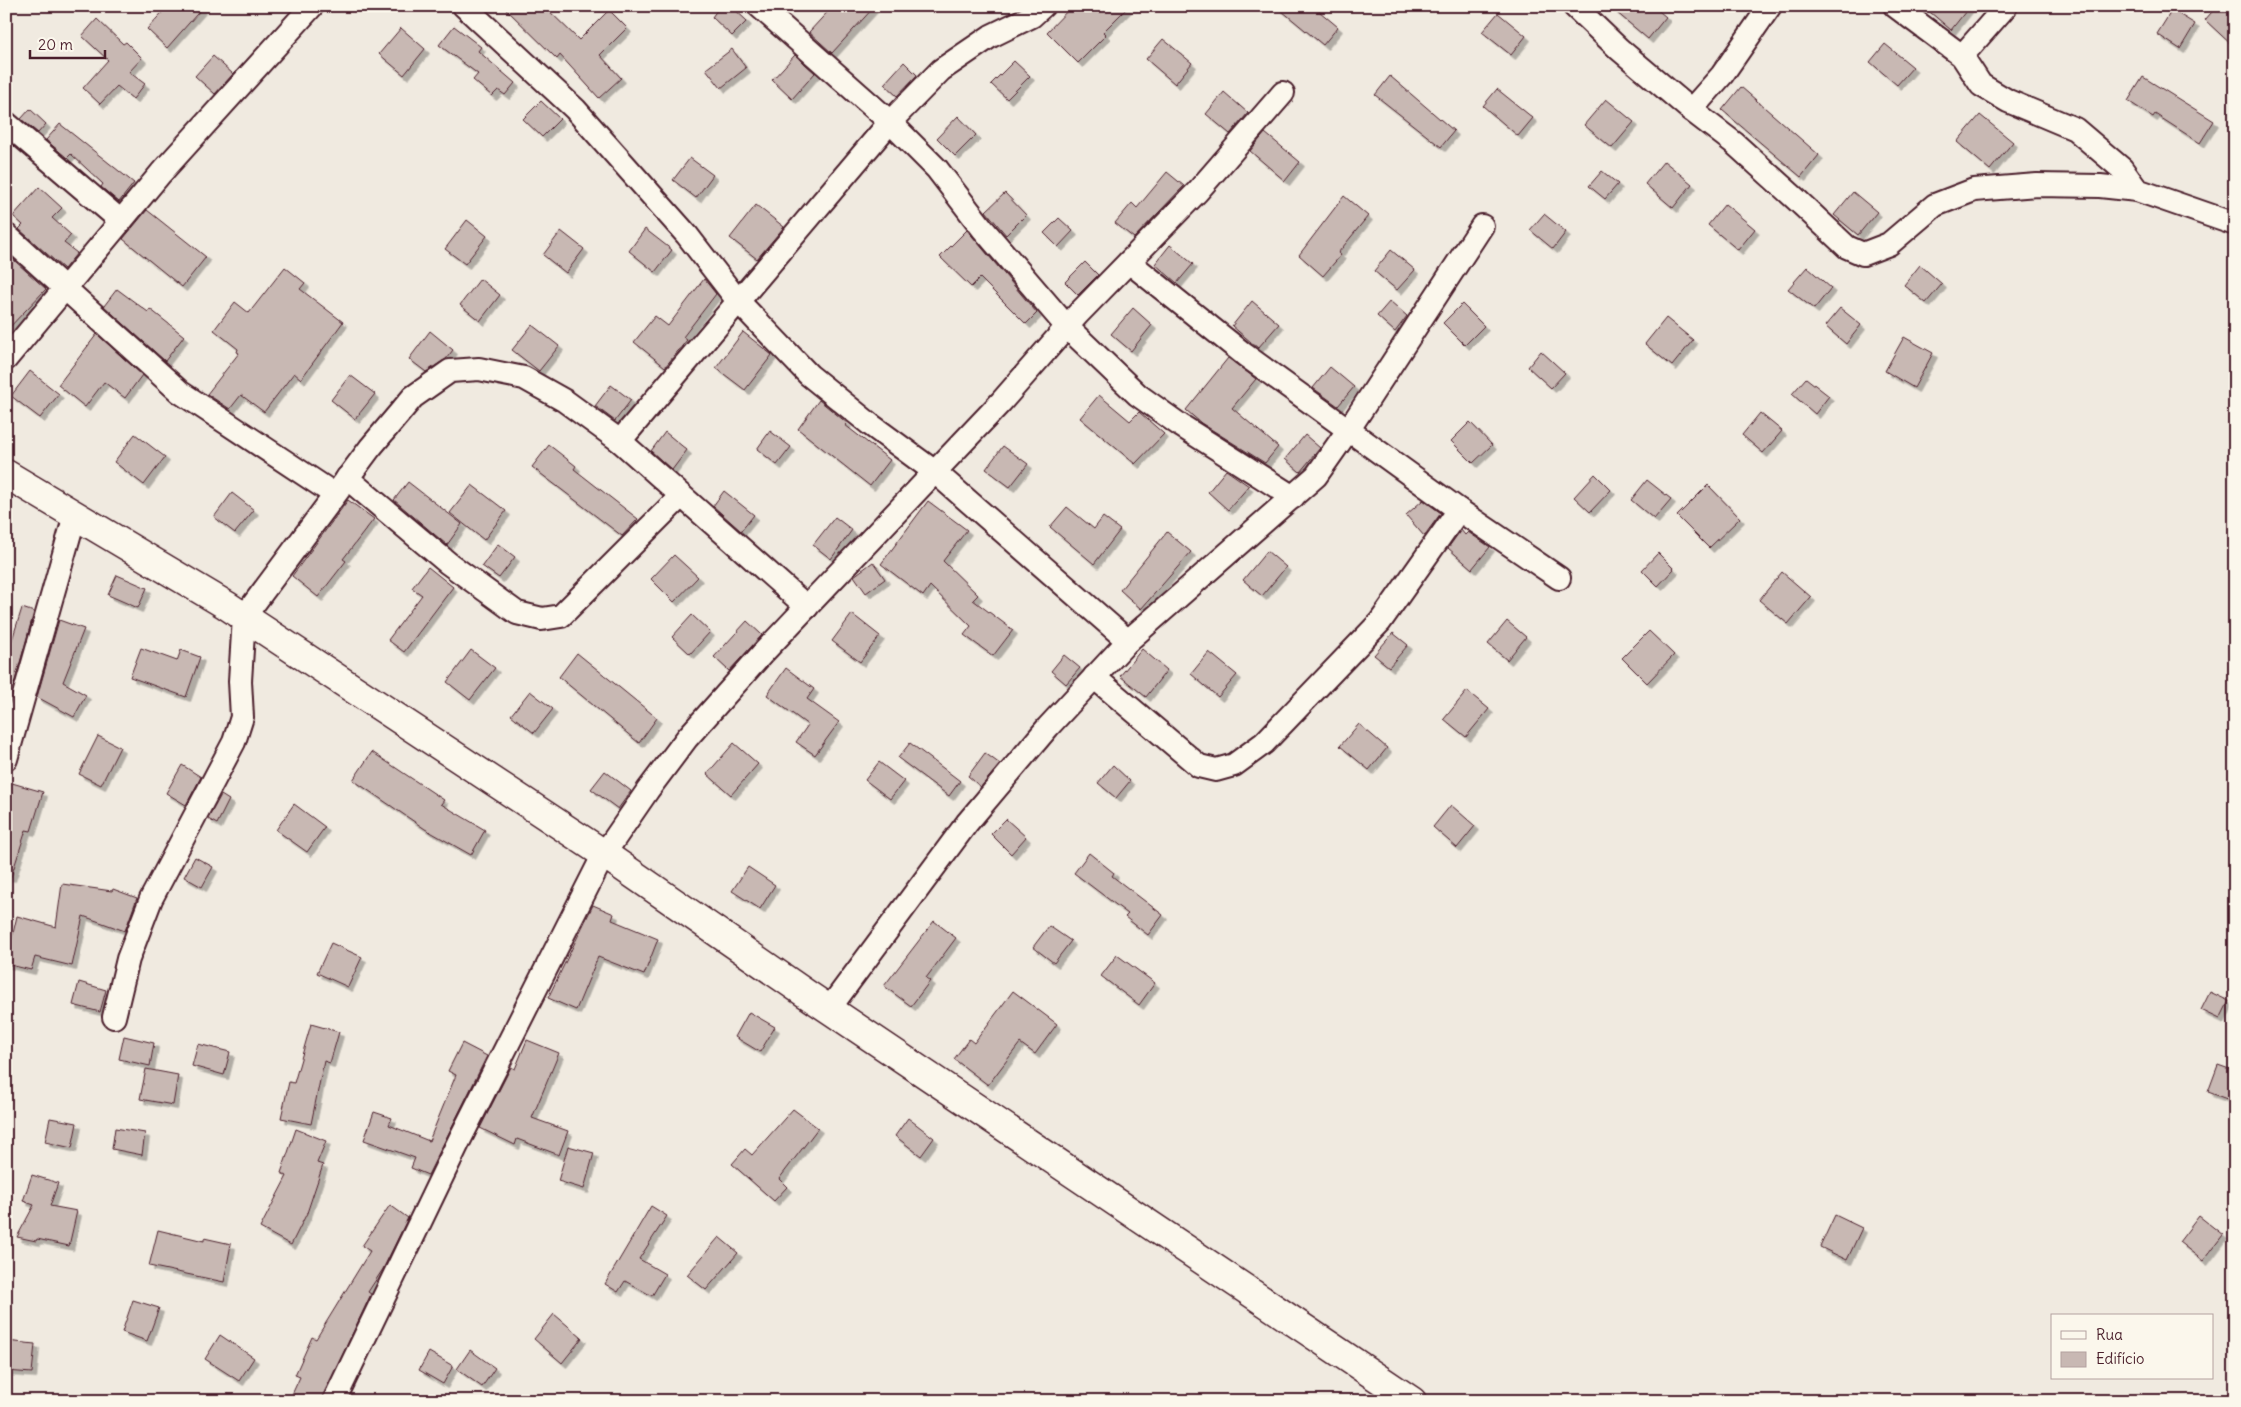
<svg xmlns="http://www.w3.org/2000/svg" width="2241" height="1407" font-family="Delius,sans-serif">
<defs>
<filter id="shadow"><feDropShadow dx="4.5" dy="4.5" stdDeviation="0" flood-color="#0004"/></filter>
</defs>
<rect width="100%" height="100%" fill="#f0eae0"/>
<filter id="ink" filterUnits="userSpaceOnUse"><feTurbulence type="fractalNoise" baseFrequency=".02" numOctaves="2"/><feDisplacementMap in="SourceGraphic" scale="10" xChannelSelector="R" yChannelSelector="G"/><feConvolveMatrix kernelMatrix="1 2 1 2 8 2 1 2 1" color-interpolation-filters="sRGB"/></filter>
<g filter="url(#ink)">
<g fill="#c8b8b3" stroke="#4a1f2b" filter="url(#shadow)">
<path d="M168,6H204L167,48L147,29Z"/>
<path d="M503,6H544L579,40L609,10L627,28L600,55L621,78L599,98L560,55L557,59Z"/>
<path d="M720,6H731L747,21L732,36L712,17Z"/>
<path d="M833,6H875L832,53L809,32Z"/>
<path d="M1072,6H1129L1103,32L1106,35L1078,63L1047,32Z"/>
<path d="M1276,6H1313L1338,27L1323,45Z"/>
<path d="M1609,6H1653L1666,17L1648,39Z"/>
<path d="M1923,6H1970L1951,30Z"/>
<path d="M2217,6H2229L2235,12V48L2205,20Z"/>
<path d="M2172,10L2195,24L2180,49L2157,34Z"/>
<path d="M1498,13L1526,36L1511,55L1482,32Z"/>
<path d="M97,19L123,44L126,42L142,58L129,72L145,84L133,99L117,86L100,104L83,88L108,60L82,36Z"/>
<path d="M454,26L481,47L478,51L515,83L505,95L498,90L492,96L473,80L478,74L439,45Z"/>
<path d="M401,28L425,49L404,75L379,54Z"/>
<path d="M1163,39L1192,63L1175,84L1146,59Z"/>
<path d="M1885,44L1913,67L1897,85L1870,62Z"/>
<path d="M732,49L746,68L721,88L706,69Z"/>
<path d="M795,55L815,73L792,99L772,80Z"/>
<path d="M213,56L233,74L215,94L195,76Z"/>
<path d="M1014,61L1030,76L1007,99L991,84Z"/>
<path d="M904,62L917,75L897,96L884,84Z"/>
<path d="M1390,76L1454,131L1441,147L1375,95Z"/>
<path d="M2143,77L2214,121L2200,143L2155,114L2153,117L2128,101Z"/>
<path d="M1741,87L1819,155L1801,177L1722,110Z"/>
<path d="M1497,89L1533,118L1518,136L1483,106Z"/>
<path d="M1224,92L1248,113L1230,134L1206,114Z"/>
<path d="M1606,99L1634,122L1612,148L1584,125Z"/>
<path d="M541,101L560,119L542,137L523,119Z"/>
<path d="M30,109L46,124L38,133L21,119Z"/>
<path d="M1980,115L2013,142L1990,170L1957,142Z"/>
<path d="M958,116L976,135L955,156L937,138Z"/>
<path d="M60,124L134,183L119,202L101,187L103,184L71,154L67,158L46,140Z"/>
<path d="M1265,133L1300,162L1285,181L1250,151Z"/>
<path d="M690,158L713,175L696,198L673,180Z"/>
<path d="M1664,161L1692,184L1673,208L1645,184Z"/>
<path d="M1602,171L1618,184L1605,199L1589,186Z"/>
<path d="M1167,172L1184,186L1134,238L1115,223L1132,203L1137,208Z"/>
<path d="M39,187L62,208L52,218L71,235L64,243L77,253L64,269L19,229L23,225L13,216Z"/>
<path d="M1853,192L1877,212L1858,235L1834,215Z"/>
<path d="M1005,193L1026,215L1006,235L986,211Z"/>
<path d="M1344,196L1368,216L1338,253L1341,255L1323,276L1299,255Z"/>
<path d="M1725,204L1755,229L1738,250L1708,225Z"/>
<path d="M756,205L784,227L757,259L730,238Z"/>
<path d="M147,210L206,257L182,287L123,239Z"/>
<path d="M1544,214L1566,232L1553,249L1530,230Z"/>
<path d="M1059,218L1073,231L1058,247L1044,233Z"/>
<path d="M467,220L487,236L465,264L445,249Z"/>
<path d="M645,229L672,250L655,272L629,251Z"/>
<path d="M967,230L1037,313L1026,324L980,278L971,287L940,257Z"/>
<path d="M561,231L584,249L566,273L543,255Z"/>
<path d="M1170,245L1193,264L1177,283L1155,264Z"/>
<path d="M1391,250L1415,270L1397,290L1374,271Z"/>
<path d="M6,253L46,289L6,331Z"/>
<path d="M1085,262L1098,275L1078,295L1065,282Z"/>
<path d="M1920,265L1942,284L1926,303L1904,285Z"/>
<path d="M285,267L305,283L300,289L343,322L301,379L294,373L264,412L241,395L230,409L207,394L239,353L237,352L238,349L214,330L235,302L249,313Z"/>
<path d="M1807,267L1831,288L1814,309L1788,289Z"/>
<path d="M480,279L500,295L480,321L460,305Z"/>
<path d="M704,279L716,294L683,337L687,340L665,367L634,342L655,316L668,326Z"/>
<path d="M117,289L148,312L150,309L184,336L165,361L104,306Z"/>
<path d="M1252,301L1279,324L1258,348L1232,326Z"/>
<path d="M1390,301L1407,316L1395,332L1377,316Z"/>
<path d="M1462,304L1484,326L1465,345L1443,323Z"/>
<path d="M1133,308L1152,325L1131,351L1111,334Z"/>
<path d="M1840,308L1861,325L1846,344L1825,326Z"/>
<path d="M1666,318L1693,340L1672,366L1645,344Z"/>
<path d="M532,325L559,346L539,371L512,350Z"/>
<path d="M430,331L453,350L446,359L426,372L409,359Z"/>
<path d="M743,332L772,355L745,390L716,368Z"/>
<path d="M97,334L142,375L125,398L104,382L85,407L58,385Z"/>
<path d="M1904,337L1933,353L1914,388L1885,371Z"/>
<path d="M1541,351L1565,373L1551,388L1528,367Z"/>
<path d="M1228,358L1256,379L1232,408L1278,447L1265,463L1201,423L1186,410Z"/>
<path d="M1330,367L1354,387L1338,406L1313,388Z"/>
<path d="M30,371L59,394L40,418L11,396Z"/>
<path d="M350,375L375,394L355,419L331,400Z"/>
<path d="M1806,378L1829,396L1815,414L1792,394Z"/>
<path d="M611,385L631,400L615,421L595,406Z"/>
<path d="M1099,395L1130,421L1139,412L1164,434L1135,464L1080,418Z"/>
<path d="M819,400L847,423L845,425L890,460L870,486L798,429Z"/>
<path d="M1760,413L1782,431L1763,453L1742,435Z"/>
<path d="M1470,422L1492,445L1473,463L1451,441Z"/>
<path d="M770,431L791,447L777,465L757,449Z"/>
<path d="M665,432L687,450L672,470L651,451Z"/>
<path d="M135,434L165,457L144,485L114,462Z"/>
<path d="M1305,435L1320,448L1300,472L1285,459Z"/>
<path d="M549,445L576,466L574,469L638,519L622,536L532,467Z"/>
<path d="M1003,446L1028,464L1010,487L986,469Z"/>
<path d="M1226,470L1249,486L1228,510L1208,492Z"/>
<path d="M1595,474L1611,490L1590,512L1574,497Z"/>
<path d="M1647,480L1671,499L1654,519L1631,500Z"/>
<path d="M408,482L462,524L447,545L394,500Z"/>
<path d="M472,485L506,511L484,540L450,513Z"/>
<path d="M1708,485L1740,518L1709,548L1677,516Z"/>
<path d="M724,491L754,515L741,531L713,506Z"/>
<path d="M232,493L254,510L235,533L214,517Z"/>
<path d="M348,500L374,519L343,559L346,561L318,597L292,576Z"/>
<path d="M1423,500L1441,513L1424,536L1406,515Z"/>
<path d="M928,501L967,530L943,561L978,595L973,600L1013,630L993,656L964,635L971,626L930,586L923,596L881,564Z"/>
<path d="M1067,507L1094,529L1103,517L1120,530L1094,564L1050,527Z"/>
<path d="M835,517L852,530L831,559L813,545Z"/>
<path d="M1461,530L1465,535L1468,532L1490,547L1472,569L1448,548Z"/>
<path d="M1167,532L1191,552L1141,609L1120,590Z"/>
<path d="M498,544L515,557L499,578L482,566Z"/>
<path d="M1267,551L1286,567L1262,596L1243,580Z"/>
<path d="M1658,553L1674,569L1658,586L1642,570Z"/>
<path d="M674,555L698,577L674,602L651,579Z"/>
<path d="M873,562L885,579L866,593L854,576Z"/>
<path d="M428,567L453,587L404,652L388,640L422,595L412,588Z"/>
<path d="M1782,572L1811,597L1788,624L1759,600Z"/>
<path d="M117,575L147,588L138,608L108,595Z"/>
<path d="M22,608L34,612L14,684L6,679V659Z"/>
<path d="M852,614L880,636L860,662L832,641Z"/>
<path d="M692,615L710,632L690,654L672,637Z"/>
<path d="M59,620L84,629L63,682L86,695L74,717L37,697Z"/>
<path d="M747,621L762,635L729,671L714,657Z"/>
<path d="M1507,621L1526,637L1507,660L1488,644Z"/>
<path d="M1649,631L1674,655L1647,683L1622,658Z"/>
<path d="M1393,633L1408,645L1389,667L1374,655Z"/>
<path d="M141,648L177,661L181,650L200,657L186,697L130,677Z"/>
<path d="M1142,649L1167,670L1146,697L1120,676Z"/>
<path d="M471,650L495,668L470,700L447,682Z"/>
<path d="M1209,652L1237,675L1218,697L1191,674Z"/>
<path d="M577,653L657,718L639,743L559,677Z"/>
<path d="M1064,655L1080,668L1066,684L1051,671Z"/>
<path d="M786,668L814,689L807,699L839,722L815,755L796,742L808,725L767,695Z"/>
<path d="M530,691L553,709L534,733L511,715Z"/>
<path d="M1467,691L1489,709L1466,737L1444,719Z"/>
<path d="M1359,724L1387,748L1369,770L1340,746Z"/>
<path d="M98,736L120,747L101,785L79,774Z"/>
<path d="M734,743L758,764L731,795L707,774Z"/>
<path d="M910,743L960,781L949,796L898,758Z"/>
<path d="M372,752L444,800L441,804L485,830L471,855L425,829L353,780Z"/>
<path d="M985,753L1000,764L981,787L968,776Z"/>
<path d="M879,762L904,781L890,799L865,780Z"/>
<path d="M182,765L201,777L186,805L166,793Z"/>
<path d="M1113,765L1130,781L1116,798L1098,783Z"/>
<path d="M605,771L631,791L618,809L591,789Z"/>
<path d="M12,783L43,792L31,831L26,830L11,877L6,876V800Z"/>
<path d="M221,795L229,800L217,824L208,819Z"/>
<path d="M294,804L325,827L307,852L276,830Z"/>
<path d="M1451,805L1475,826L1457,848L1433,827Z"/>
<path d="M1006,819L1026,837L1011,854L991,834Z"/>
<path d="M1089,853L1114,873L1112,876L1163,915L1148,935L1125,917L1128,914L1074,873Z"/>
<path d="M195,857L213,867L202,887L184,877Z"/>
<path d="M748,867L775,885L760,909L732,891Z"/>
<path d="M62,884L112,891L113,889L137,898L125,931L83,916L72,966L35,957L31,970L6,964L17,916L56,927Z"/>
<path d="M593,905L614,914L612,920L658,939L644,975L598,957L576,1010L548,998Z"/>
<path d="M934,921L956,938L926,978L930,981L911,1006L884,986Z"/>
<path d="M1049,926L1071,941L1054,963L1033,947Z"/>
<path d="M331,943L362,957L348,987L317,973Z"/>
<path d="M1117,955L1155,983L1139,1005L1101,976Z"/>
<path d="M79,982L106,990L100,1012L73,1005Z"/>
<path d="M1013,991L1057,1024L1035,1054L1020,1043L988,1085L954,1059L969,1039L974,1043Z"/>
<path d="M2210,992L2229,1001L2220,1019L2201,1010Z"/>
<path d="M749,1012L775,1027L760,1052L735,1037Z"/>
<path d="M311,1024L339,1032L330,1063L324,1061L311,1124L281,1118L289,1082L294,1083Z"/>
<path d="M124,1036L154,1043L150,1066L119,1059Z"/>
<path d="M527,1040L559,1053L532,1118L568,1131L559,1155L517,1139L515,1145L480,1128L511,1067L515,1069Z"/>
<path d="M462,1043L487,1056L428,1175L411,1168L415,1158L364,1140L374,1112L392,1118L389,1125L429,1141L456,1075L448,1071Z"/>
<path d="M198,1044L230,1052L224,1075L192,1066Z"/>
<path d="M2218,1065L2235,1071V1102L2208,1092Z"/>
<path d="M146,1069L178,1075L173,1105L140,1099Z"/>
<path d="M793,1109L818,1128L779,1179L787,1187L774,1201L732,1164L745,1149L752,1155Z"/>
<path d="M50,1118L77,1123L72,1148L45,1142Z"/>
<path d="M908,1118L934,1138L921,1156L895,1136Z"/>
<path d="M115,1128L145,1133L142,1155L112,1149Z"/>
<path d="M296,1129L326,1141L317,1163L323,1165L307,1213L291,1245L260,1228L287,1176L281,1173Z"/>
<path d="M568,1146L594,1153L584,1189L558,1181Z"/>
<path d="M32,1175L58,1183L50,1206L77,1211L69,1246L37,1239L36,1241L17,1237L34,1205L23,1201Z"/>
<path d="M390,1205L408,1218L383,1269L368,1292L371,1294L321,1401H289L300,1377L295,1375L312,1337L316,1339L370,1251L362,1246Z"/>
<path d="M651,1206L667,1216L639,1259L665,1274L652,1296L625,1281L618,1292L605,1284Z"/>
<path d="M1835,1215L1862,1228L1847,1260L1820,1247Z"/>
<path d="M2199,1216L2223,1235L2203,1261L2179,1242Z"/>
<path d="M158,1230L204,1241V1238L231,1244L224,1282L149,1266Z"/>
<path d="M719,1237L738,1253L706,1290L687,1275Z"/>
<path d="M133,1300L159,1308L147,1341L122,1332Z"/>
<path d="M554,1314L582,1338L562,1363L534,1339Z"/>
<path d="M220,1335L254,1358L239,1381L205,1359Z"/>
<path d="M6,1341L35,1344L32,1373L6,1371Z"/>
<path d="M470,1350L495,1368L482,1387L457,1369Z"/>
<path d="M429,1352L453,1366L443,1384L419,1370Z"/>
</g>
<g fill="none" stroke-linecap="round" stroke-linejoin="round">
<defs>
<g id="street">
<path d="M464,6L575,109L687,235L738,301L809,375L871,425L935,472L1128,641"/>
<path d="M759,6L890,122L937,169L983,229L1067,327L1138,395L1180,425L1293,497"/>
<path d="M1574,6L1619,49L1691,110L1734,143L1797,200L1847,247L1863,254L1889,244L1935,205L1974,190L2037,185L2100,186L2137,190L2235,224"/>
<path d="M1895,6L1962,56L1981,85L2008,101L2075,129L2122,169L2137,190"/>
<path d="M1962,56L2006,6"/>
<path d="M1691,110L1722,75L1770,6"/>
<path d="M6,123L121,221"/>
<path d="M6,235L180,392L334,494"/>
<path d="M1129,262L1245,355L1459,510L1559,578"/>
<path d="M6,359L161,173L312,6"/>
<path d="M620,441L890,122L941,70L991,36L1032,16L1043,6"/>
<path d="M347,478L448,563L517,613L542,619L561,616L681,496"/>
<path d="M1094,677L1199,766L1216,770L1234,765L1264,743L1380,622L1459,510"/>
<path d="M6,759L75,515"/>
<path d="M829,1009L967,823L1048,727L1128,641L1316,476L1349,429L1482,226"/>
<path d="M114,1017L128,959L151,899L234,742L242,717L240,681L244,617L370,448L413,397L450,371L479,369L524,378L565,401L620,441L807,607"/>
<path d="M334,1401L460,1139L604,854L648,790L687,738L762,654L1001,402L1078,314L1197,192L1283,93"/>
</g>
<path id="secondary" d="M6,474L226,605L604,854L805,993L1412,1401"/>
</defs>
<use href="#street" stroke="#4a1f2b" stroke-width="26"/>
<use href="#secondary" stroke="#4a1f2b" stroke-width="31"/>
<use href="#street" stroke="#fbf7ec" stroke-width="22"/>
<use href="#secondary" stroke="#fbf7ec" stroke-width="28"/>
</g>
</g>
<rect width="2241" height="1407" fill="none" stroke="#fbf7ec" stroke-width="25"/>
<rect x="12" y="12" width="2216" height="1382" fill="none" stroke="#4a1f2b" stroke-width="2" filter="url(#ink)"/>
<rect x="2051" y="1314" width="162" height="65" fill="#fbf7ec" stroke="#b4a19f"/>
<rect x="2061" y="1331" width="25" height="8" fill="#fbf7ec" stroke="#b4a19f"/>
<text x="2096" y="1340" font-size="15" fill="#4a1f2b">Rua</text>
<rect x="2061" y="1352" width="25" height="15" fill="#c8b8b3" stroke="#b4a19f"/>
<text x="2096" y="1364" font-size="15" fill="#4a1f2b">Edifício</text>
<path d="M30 50v8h75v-8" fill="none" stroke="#4a1f2b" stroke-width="2.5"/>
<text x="38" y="50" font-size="15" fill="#4a1f2b" stroke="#fbf7ec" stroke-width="4" paint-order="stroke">20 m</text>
</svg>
